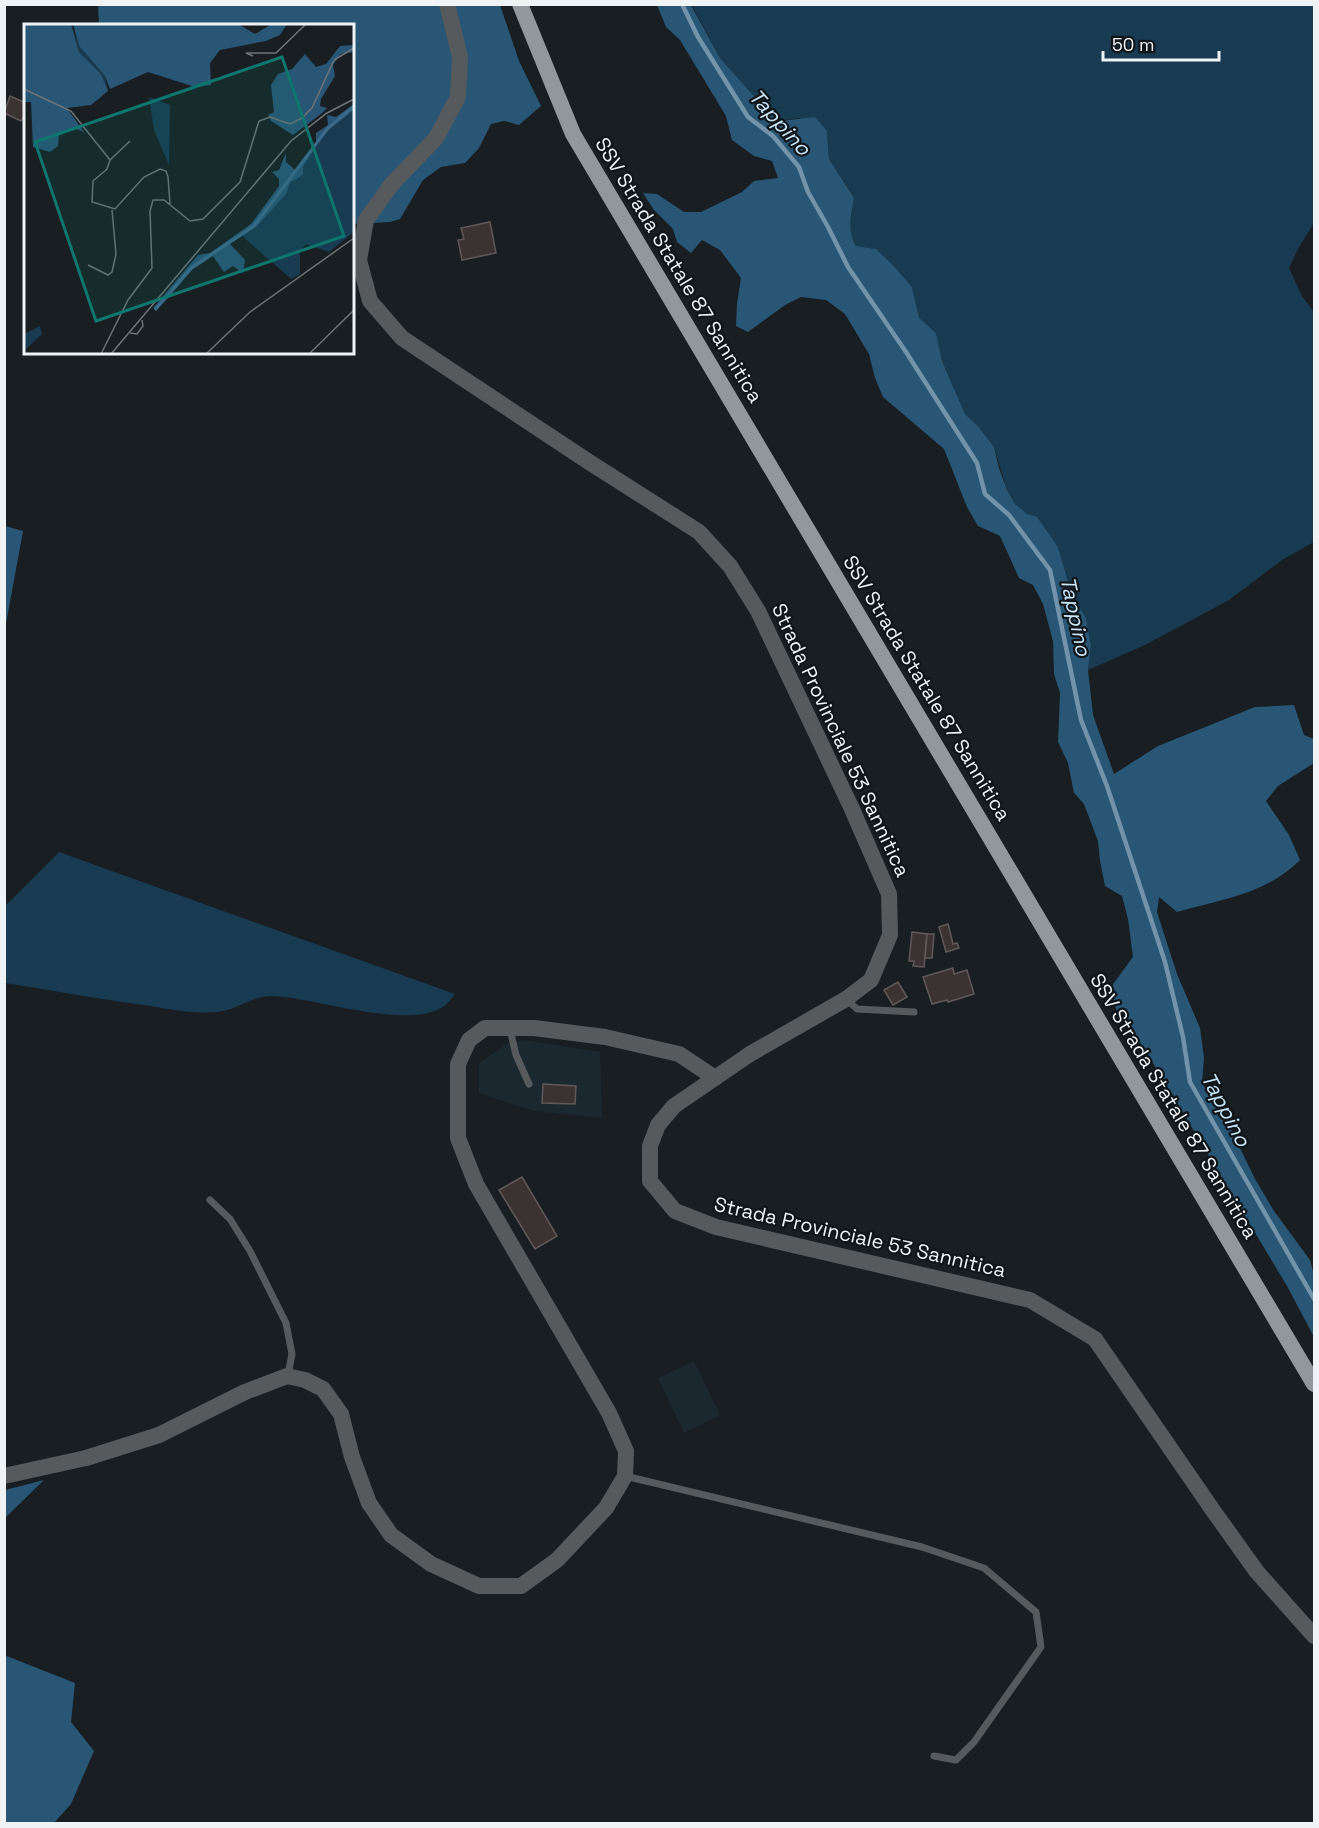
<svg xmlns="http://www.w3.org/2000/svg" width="1319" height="1828" font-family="'Space Grotesk',sans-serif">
<rect width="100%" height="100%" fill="#181e22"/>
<g fill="#1c2830">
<path d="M525,1040L600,1052L602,1118L534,1111L479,1093V1063L510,1042Z"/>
<path d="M694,1361L720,1415L684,1433L658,1378Z"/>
</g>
<g fill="#183b52">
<path d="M692,5H1314V223L1299,247L1289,268L1302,296L1314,312V542L1282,560L1229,600L1145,645L1088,670L1091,645L1086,618L1072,595L1058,547L1015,504L1007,490L994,447L978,426L965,414L942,361L936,333L919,319L912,287L893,265L876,249L856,246C847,232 851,215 854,198L829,159L827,131L799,118L781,121L770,114L720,58Z"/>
<path d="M59,852L455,994C451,998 448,1004 443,1007C406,1030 317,998 273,996C254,995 235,1011 216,1012C192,1014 168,1009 144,1005C97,999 51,990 5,983V906Z"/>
</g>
<g fill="#295675">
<path d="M98,5H500L519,61L541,106L519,125L504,121L491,124L479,148L465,163L441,167L423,180L400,219L390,222L353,224L352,26L99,25Z"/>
<path d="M657,5H691L720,58L770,114L781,121L815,117L827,131L829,159L854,198C851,215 847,232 856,246L876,249L893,265L912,287L919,318L936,333L942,361L965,414L978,426L994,447L999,468L1007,490L1015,504L1027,514L1037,517L1058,547L1072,595L1086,618L1091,645L1088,670L1093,715L1114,774L1158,746L1255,707L1294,705L1304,735L1314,739V763L1278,786L1266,801L1289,835L1300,860C1265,895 1222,899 1177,912L1159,897L1157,912L1177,974L1200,1028L1204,1058L1202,1083L1227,1121L1255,1179L1274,1211L1310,1260L1314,1275V1337L1287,1286L1144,1048L1116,1009L1111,987L1133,957L1128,919L1122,896L1105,886L1100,861L1098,841L1084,804L1074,793L1068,763L1058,742L1060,693L1054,674L1053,641L1043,604L1033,585L1019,578L1000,536L978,526L967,507L944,449L883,397L875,378L869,354L845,314L826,300L801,297L785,305L748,332L736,326L737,303L741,278L720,250L702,240L691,253L677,242L673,229L654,210L643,193L657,194L684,212H701L742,192L754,181L778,178L772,161L754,156L732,140L726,116L680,40L666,27Z"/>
<path d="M5,526L23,531L5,629L4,526Z"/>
<path d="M44,1480L6,1517L5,1535V1490Z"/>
<path d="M4,1655L75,1683L71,1722L94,1751L71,1804L54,1823H5Z"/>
</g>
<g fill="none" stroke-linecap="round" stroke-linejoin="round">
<path stroke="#7293aa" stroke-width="4.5" d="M682,4L698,37L748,117L773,136L799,167L808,192L828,227L848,267L906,352L977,463L985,494L1009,515L1050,570L1081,720L1107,786L1165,962L1183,1037L1190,1082L1314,1299"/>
</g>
<g fill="#3a3233" stroke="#615859" stroke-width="1.5">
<path d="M10,96L26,103V111L21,121L4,113Z"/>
<path d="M490,222L496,253L462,260L458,240L464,239L461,228Z"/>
<path d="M948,924L953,944L957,943L959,948L946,952L939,927Z"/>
<path d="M912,932L927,934L924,967L913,966L914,961H909Z"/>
<path d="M927,934H934L932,958H925Z"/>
<path d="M953,968L954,974L967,970L974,994L948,1002L947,1000L932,1004L923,977Z"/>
<path d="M898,982L907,997L893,1005L884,990Z"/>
<path d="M543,1084L576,1086L575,1104L542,1103Z"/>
<path d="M522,1177L557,1236L535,1249L499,1190Z"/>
</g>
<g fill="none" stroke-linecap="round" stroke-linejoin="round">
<g stroke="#575a5c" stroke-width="7">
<path d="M846,999L857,1009L914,1012"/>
<path d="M510,1029L516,1055L529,1084"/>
<path d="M210,1200L230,1219L250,1251L286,1323L292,1354L288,1375"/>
<path d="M625,1476L922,1547L984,1568L1036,1612L1041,1647L974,1742L956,1760L934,1756"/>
</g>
<g stroke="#575a5c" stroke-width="16">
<path d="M447,4L460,57L458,97L436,138L392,184L366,220L359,260L370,301L402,338L589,462L699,532L730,566L758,611L852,809L889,894L890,935L871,980L846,999L750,1054L674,1106L658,1125L650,1146V1181L675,1211L716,1227L1030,1300L1095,1339L1212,1509L1257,1572L1314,1636"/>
<path d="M4,1476L86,1458L159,1435L245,1392L287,1376L305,1380L323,1389L341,1414L352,1457L369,1503L391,1535L431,1564L479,1586H521L557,1560L606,1508L625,1476L626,1451L609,1413L476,1184L458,1138V1064L469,1040L485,1028H534L605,1037L679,1054L715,1078"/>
</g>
<path stroke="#91979c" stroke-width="16" d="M520,4L573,134L1314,1384"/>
</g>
<g text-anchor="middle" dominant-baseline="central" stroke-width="4.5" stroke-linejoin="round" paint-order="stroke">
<g font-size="20" fill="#eff3f6" stroke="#101519">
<text transform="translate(679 270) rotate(59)">SSV Strada Statale 87 Sannitica</text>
<text transform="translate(927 688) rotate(59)">SSV Strada Statale 87 Sannitica</text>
<text transform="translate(841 740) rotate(65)">Strada Provinciale 53 Sannitica</text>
<text transform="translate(1174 1106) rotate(59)">SSV Strada Statale 87 Sannitica</text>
<text transform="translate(860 1237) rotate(13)">Strada Provinciale 53 Sannitica</text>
</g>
<g font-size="21" font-style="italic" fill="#c9e5f9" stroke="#101519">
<text transform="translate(780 122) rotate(48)">Tappino</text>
<text transform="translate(1076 616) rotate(78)">Tappino</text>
<text transform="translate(1226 1109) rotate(62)">Tappino</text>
</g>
</g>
<g transform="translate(24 24)">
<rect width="330" height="330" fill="#181e22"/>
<path d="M47,0L55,22L81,52L84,67L77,50L55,28ZM125,73L146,81L145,141L130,106ZM330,86V208L305,228L282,220L276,227V250L267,255L218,212L257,175L266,159L279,151V143L300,110ZM16,302L18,310L0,327V310Z" fill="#183b52"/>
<path d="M0,0H47L55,28L77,50L84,67L67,81L43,84L60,108L53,105L35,110L34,122L26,128L9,123L7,78H0ZM49,0H214L231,10L248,0H263L256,11L242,17L196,26L186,39L187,61L171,63L124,48L86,65L81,52L55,22ZM330,21V28L317,30L309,41L311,52L297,75L296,82L303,84L297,90L269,111L247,97L244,91L250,88L247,61L254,50L268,45L281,30L292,43L302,40L316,22ZM330,80V86L300,110L279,143V151L266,159L262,170L233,202L206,220L221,236L219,249L209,242L200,248L189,232L168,246L145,273L132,286L129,284L174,231L186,229L227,200L255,162V155L248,148L255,146L262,129V138L271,146L292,120V109L304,101L303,91L312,93Z" fill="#295675"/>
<path fill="none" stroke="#3d6a89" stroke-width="3" d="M131,286L167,244L230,202L304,104L330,82"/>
<path fill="none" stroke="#6e7377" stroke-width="1.5" d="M229,32L222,29H252L282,0M0,65L47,87L86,136L83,145L69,157L68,178L91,185L120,153L136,145L142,147L144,153L146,180M86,136L106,117M64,241L84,251L88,248L92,230L88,186M106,309L113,310L119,302L118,296M77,330L104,276L128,244L126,187L129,176H140L166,197L179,195L216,158L235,97L246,93L266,100L278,94L288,84L310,36L330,24M87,330L267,117L303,89L330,75M182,330L226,288L330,214M285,330L330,286"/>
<path fill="#0f766e" fill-opacity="0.15" stroke="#0f766e" stroke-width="3" d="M258,33L320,212L72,297L11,118Z"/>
<rect width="330" height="330" fill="none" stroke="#eff3f6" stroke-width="3"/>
</g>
<rect width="1319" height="1828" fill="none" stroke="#eff3f6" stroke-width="12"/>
<path d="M1103 51v9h116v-9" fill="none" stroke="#eff3f6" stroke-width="3"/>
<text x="1112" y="51" font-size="18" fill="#eff3f6" stroke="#101519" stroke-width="4.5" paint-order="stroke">50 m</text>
</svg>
